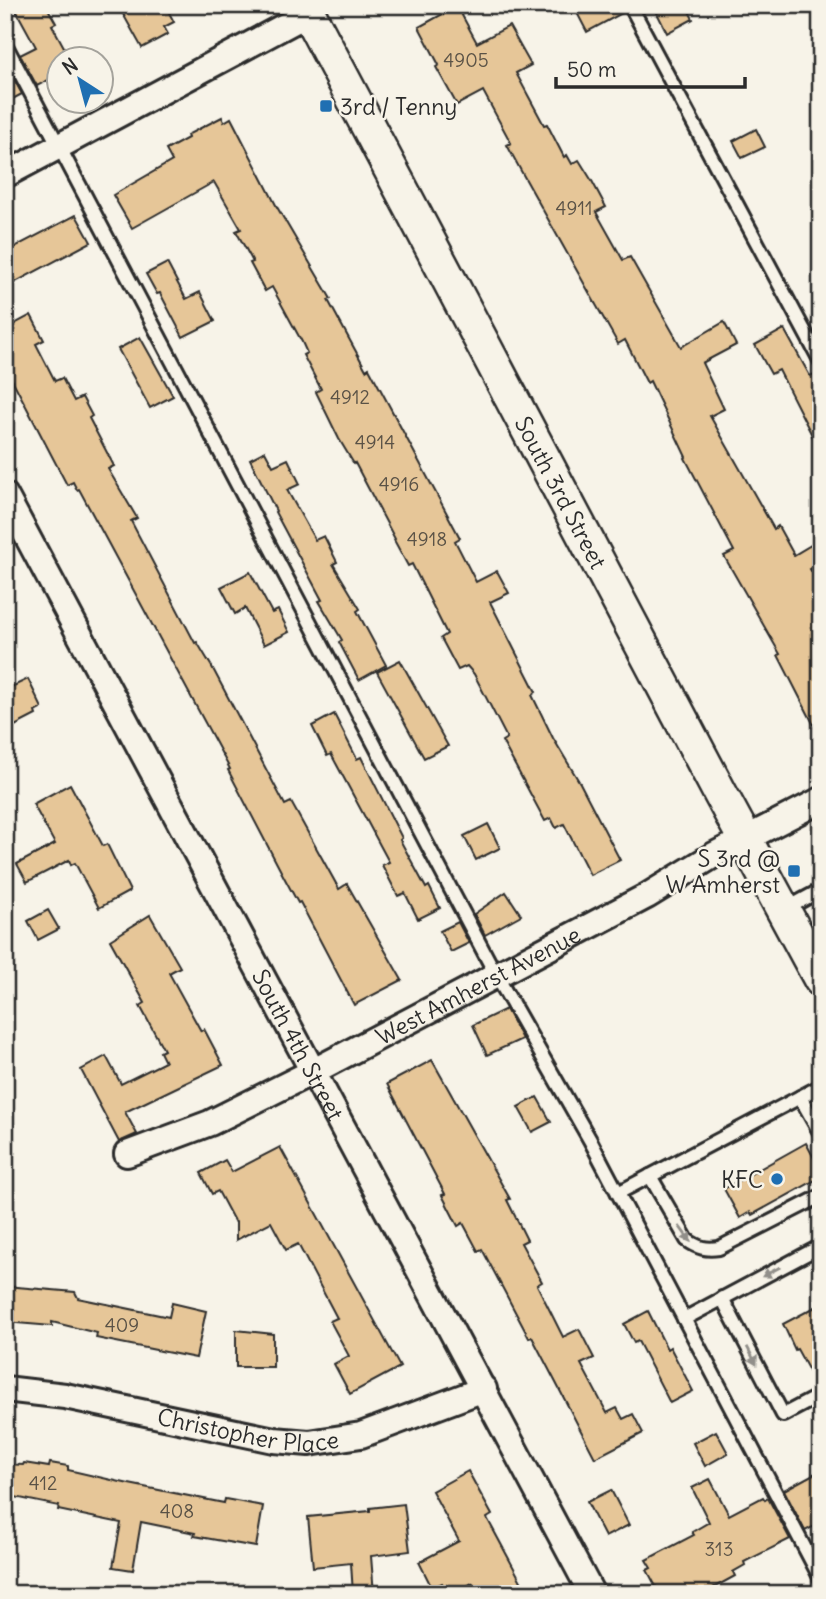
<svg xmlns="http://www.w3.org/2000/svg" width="826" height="1599" font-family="Delius,sans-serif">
<rect width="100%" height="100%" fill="#f7f3e8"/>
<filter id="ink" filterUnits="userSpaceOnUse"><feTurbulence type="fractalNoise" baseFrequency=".0143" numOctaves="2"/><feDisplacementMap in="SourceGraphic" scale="14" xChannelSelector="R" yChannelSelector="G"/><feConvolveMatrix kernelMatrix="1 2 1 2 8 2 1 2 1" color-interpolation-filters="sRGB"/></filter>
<g filter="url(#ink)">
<g fill="#e6c698" stroke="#2b2b2b" stroke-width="2">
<path d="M13,5H46L56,23L52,25L71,60H60V74L37,86L20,55L36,47Z"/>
<path d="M140,5H165L174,22L164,27L168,34L142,48L123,14Z"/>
<path d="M573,5H621L624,12L587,32Z"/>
<path d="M653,5H686L693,19L667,33Z"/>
<path d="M457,6L477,43L509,26L531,65L516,73L544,125L547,124L564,157L567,155L572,164L579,160L592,181L606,207L596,212L623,260L630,257L681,347L724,322L736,345L702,363L724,409L710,416L774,529L778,526L794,555L821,539V563L810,569L821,587V739L778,655L780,654L724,556L734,551L685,458L686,457L650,381L647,383L625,340L618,344L521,171L507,145L511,143L483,91L457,105L436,67L439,65L419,27Z"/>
<path d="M5,63L22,94L5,103Z"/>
<path d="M222,117L224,122L231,118L277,207L331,299L328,300L366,370L369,368L460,538L455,541L476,582L497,571L509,593L490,602L536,692L532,695L553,738L580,783L620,860L590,875L564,824L556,828L551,818L545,821L502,741L507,738L474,674L467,666L458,670L441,638L447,634L412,564L408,566L394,540L395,539L355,463L354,464L339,439L316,392L321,389L303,355L307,353L302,342L272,287L265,291L250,263L253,262L236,231L241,229L214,182L132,228L113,195L172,161L166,150L188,138L187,135Z"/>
<path d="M756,129L765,147L742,158L733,141Z"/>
<path d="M76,215L91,242L12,284L5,272V252Z"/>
<path d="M167,263L186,299L200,292L215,321L183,337L160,293L157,294L146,274Z"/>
<path d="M31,315L44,340L36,344L55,381L62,378L74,401L82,397L92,416L89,418L114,466L108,469L137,518L131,521L195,643L197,642L212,667L285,805L291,802L339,889L347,884L402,980L354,1005L300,902L298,903L285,879L228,770L230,769L79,489L77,490L73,482L67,485L5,366V329Z"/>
<path d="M784,329L810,376L821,371V453L779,370L771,374L755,345Z"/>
<path d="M140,337L173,396L150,408L118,349Z"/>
<path d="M265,451L273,466L288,459L300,484L287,490L315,540L324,536L337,562L333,564L360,609L357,611L386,665L359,680L339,642L342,640L319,601L322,600L275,512L276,511L250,459Z"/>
<path d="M250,572L272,613L278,610L289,632L264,645L245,608L235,614L221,587Z"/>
<path d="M400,660L448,746L424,758L377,672Z"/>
<path d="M28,679L42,708L35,712L36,715L5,731V690Z"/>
<path d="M334,714L357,759L361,757L402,838L400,840L426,888L429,886L440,908L418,919L405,893L398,896L382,865L389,862L331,754L327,756L312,726Z"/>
<path d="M70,784L103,846L107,844L130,891L99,908L75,863L71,865L69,860L27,882L17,864L55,844L33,804Z"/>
<path d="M488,824L500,848L476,860L464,836Z"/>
<path d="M506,892L521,915L485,935L474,914Z"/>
<path d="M48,910L59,929L38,940L28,921Z"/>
<path d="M150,915L180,967L169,973L201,1031L204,1029L223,1065L125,1112L137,1134L119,1142L81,1070L106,1056L121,1084L165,1062L160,1052L164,1050L140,1006L145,1003L110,940Z"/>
<path d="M458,922L469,943L451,952L440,931Z"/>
<path d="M506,1009L522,1039L487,1055L473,1025Z"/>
<path d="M432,1060L510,1199L507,1200L527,1240L521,1243L542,1282L537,1285L563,1337L579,1329L594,1358L581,1364L607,1413L617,1408L623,1419L633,1414L643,1433L595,1458L554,1379L532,1337L529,1338L482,1249L478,1251L463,1223L458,1226L442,1195L445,1194L387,1084Z"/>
<path d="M537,1097L551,1122L532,1132L518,1107Z"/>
<path d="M806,1143L821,1171V1177L752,1215L750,1212L740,1218L724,1189Z"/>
<path d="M280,1147L400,1367L350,1394L334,1364L349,1356L330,1321L337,1318L298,1244L286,1250L271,1222L236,1240V1222L234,1221L218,1191L212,1194L201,1173L225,1160L232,1172Z"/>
<path d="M5,1286L75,1292L78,1298L169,1317L172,1303L206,1311L196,1358L96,1338L97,1333L52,1322V1326L5,1322Z"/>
<path d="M821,1304V1386L818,1387L797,1349L795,1350L783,1324Z"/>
<path d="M648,1311L667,1349L670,1347L693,1391L670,1403L638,1341L634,1343L624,1324Z"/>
<path d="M236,1330L273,1334V1367H236Z"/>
<path d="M716,1431L728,1453L705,1466L693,1443Z"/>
<path d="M24,1463L49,1467L50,1463L68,1466V1470L129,1484L224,1503L225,1499L263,1506L256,1547L194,1536L195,1533L141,1522L133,1570L113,1567L121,1523L58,1510L59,1506L5,1495V1464L23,1465Z"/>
<path d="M821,1470V1523L805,1531L784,1490Z"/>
<path d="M468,1471L492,1515L487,1518L523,1585L507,1594H478L472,1583L454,1594H448L442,1583L432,1588L419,1562L459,1541L432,1491Z"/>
<path d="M710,1479L729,1515L763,1497L765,1500L768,1498L790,1539L744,1562L745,1565L733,1572L735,1576L702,1594H660L647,1570L651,1568L646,1560L694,1535L692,1532L709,1522L692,1488Z"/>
<path d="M611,1490L629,1525L605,1537L587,1502Z"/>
<path d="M404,1504L410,1551L371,1556L374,1594H353L351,1563L313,1567L308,1517L370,1511V1508Z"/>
</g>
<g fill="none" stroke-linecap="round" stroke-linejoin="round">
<defs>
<g id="lane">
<path d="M630,5L821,362"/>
<path d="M5,44L496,975L590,1140L821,1579"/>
<path d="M784,910L821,890"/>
<path d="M800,1097L821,1134"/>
<path d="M650,1176L687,1240C698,1248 706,1250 719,1248L821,1196"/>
<path d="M618,1193L821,1086"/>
<path d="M722,1298L783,1415L821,1395"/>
<path d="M684,1319L821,1246"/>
</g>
<g id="street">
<path d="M5,175L309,13"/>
<path id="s1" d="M5,495L592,1594"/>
<path id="s2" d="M127,1154L210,1123L314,1071L647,896L714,855L821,800"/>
<path id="s3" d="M5,1389L65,1396L274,1440L309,1443L361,1435L484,1389"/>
</g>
<g id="secondary">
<path id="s4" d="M304,5L720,793L821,980"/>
</g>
</defs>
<use href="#lane" stroke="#2b2b2b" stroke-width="18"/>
<use href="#street" stroke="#2b2b2b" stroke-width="30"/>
<use href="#secondary" stroke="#2b2b2b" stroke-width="38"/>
<use href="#lane" stroke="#f7f3e8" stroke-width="12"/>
<use href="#street" stroke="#f7f3e8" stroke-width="24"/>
<use href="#secondary" stroke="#f7f3e8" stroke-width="33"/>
</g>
<defs><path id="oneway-solid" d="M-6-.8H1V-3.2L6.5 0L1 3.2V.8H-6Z" transform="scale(1.75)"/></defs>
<g fill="#918f8a">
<use href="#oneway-solid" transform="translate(685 1234) rotate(54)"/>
<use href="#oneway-solid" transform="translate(771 1272) rotate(152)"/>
<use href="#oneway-solid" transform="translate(752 1356) rotate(62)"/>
</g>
</g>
<g fill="#1f6fb2" stroke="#f7f3e8" stroke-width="2.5">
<rect x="319" y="99" width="14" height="14" rx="3.5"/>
<rect x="787" y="864" width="14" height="14" rx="3.5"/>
<circle cx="777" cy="1179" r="7"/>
</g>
<g text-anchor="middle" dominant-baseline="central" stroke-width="5" stroke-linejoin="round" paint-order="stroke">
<g font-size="19" fill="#5a5246">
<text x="466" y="60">4905</text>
<text x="574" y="208">4911</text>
<text x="350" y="397">4912</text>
<text x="375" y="442">4914</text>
<text x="399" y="484">4916</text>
<text x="427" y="539">4918</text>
<text x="122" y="1325">409</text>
<text x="43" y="1483">412</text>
<text x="177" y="1511">408</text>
<text x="719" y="1549">313</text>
</g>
<g font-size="23" fill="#2b2b2b" stroke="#f7f3e8" text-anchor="end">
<text x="340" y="106" text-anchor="start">3rd / Tenny</text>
<text x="780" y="858">S 3rd @<tspan x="780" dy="26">W Amherst</tspan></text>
<text x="763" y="1179">KFC</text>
</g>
<g font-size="23" fill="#2b2b2b" stroke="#f7f3e8">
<text stroke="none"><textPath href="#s4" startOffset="551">South 3rd Street</textPath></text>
<text stroke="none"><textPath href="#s2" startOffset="390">West Amherst Avenue</textPath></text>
<text stroke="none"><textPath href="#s1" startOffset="623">South 4th Street</textPath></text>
<text stroke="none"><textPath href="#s3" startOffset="247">Christopher Place</textPath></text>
</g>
</g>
<rect width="826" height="1599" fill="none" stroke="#f7f3e8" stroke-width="28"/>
<rect x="14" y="14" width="798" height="1571" fill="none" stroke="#2b2b2b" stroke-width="2.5" filter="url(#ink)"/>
<g transform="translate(80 80) rotate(324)"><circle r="33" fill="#f7f3e8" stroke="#a5a39c" stroke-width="2"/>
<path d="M0-5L12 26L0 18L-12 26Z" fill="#1f6fb2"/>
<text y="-10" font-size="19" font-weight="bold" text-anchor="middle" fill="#2b2b2b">N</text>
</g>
<path d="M556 77v10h189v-10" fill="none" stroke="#2b2b2b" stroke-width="3.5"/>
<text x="567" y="77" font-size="21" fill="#2b2b2b" stroke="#f7f3e8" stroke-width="5" paint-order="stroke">50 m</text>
</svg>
